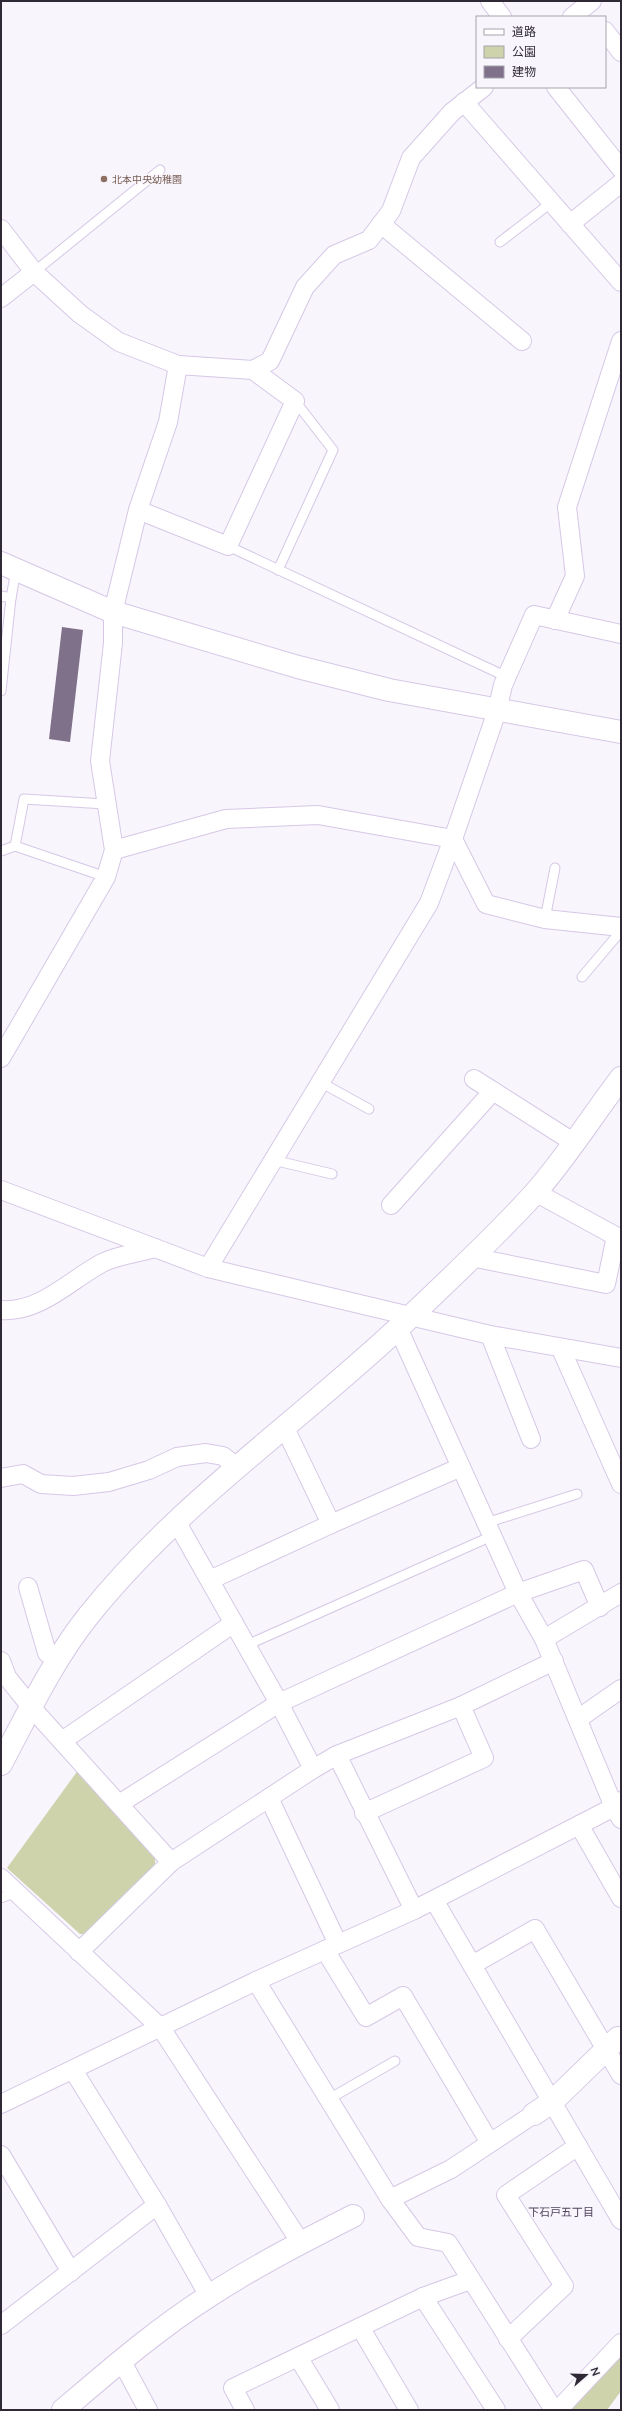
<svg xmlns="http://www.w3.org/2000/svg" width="622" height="2411" font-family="Mulish,'Noto Sans JP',sans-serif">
<rect width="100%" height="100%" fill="#f8f5fc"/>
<g fill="#ced3ab">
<path d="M79,1769L155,1856V1865L90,1934H80L7,1868Z"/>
<path d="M621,2343V2391L607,2410H562Z"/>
</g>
<path fill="#80718b" d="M62,627L83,630L70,742L49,739Z"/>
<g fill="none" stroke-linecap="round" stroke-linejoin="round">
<defs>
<g id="lane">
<path d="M500,242L552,202"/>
<path d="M34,272L160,170"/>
<path d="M228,546L507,677"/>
<path d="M278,570L333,450L295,401"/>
<path d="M1,596L11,598L16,570"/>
<path d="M1,691L11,598"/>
<path d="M105,804L24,799L15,846L106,877"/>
<path d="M1,851L15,846"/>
<path d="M545,919L555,868"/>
<path d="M582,977L621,931"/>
<path d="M320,1082L369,1109"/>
<path d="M273,1160L332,1174"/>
<path d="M486,1523L577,1494"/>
<path d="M247,1645L492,1536"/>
<path d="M1,1898L16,1892"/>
<path d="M329,2099L395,2061"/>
</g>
<g id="street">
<path d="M490,1L502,17"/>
<path d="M572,17L592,1"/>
<path d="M605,31L621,52"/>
<path d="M556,87L621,169"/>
<path d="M464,102L621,282"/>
<path d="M381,224L522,341"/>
<path d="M570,224L621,183"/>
<path d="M1,229L34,272"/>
<path d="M1,298L34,272L80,314L119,342L178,365"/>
<path d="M138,510L228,546L295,401L253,370"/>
<path d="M555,620L575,576L567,507L621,341"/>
<path d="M114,850L226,819L318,815L453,839L486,904L545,919L621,927"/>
<path d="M1,1058L106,877L114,850L100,761L113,643V612L138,510L168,422L178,365L253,370L270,361L305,287L334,255L369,240L391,211L411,158L452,112L484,87"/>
<path d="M474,1079L573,1142"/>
<path d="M1,1190L208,1268L490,1335L621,1358"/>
<path d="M535,1192L621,1239"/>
<path d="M391,1205L493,1091"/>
<path d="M471,1257L606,1284L616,1236"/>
<path d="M208,1268L429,903L453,839L497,711L503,685L534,615L621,634"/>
<path d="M1,1310C40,1313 70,1280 102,1263C117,1255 139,1253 155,1248"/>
<path d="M398,1328L518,1593L544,1639L614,1807L621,1819"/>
<path d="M490,1335L531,1439"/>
<path d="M561,1349L621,1484"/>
<path d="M285,1428L331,1524L461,1467"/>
<path d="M1,1478L23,1474L41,1484L73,1486L109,1482L149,1470L177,1457L206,1453L223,1456L238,1468"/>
<path d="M176,1521L279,1703L313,1769"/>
<path d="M210,1580L331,1524"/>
<path d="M28,1587L47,1653L57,1661"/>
<path d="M544,1639L621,1593"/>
<path d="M1,1661L7,1677L31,1707L171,1862"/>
<path d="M578,1719L621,1689"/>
<path d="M62,1741L234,1623"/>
<path d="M337,1755L414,1910"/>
<path d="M269,1798L338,1944"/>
<path d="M119,1804L279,1703L518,1593L584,1570L600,1607"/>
<path d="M364,1813L484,1758L461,1706"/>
<path d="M579,1825L621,1898"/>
<path d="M1,1878L161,2028L301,2243"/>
<path d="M434,1900L621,2220"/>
<path d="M325,1950L366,2017L403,1996L490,2143"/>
<path d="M79,1952L171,1862L313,1769L337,1755L461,1706L554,1661"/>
<path d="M472,1965L535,1929L621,2075"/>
<path d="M256,1981L390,2199L418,2237L448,2243L554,2410"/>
<path d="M73,2070L157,2205L209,2296"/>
<path d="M1,2104L256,1981L414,1910L614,1807L621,1801"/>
<path d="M1,2155L71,2272"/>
<path d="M390,2199L451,2169L534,2114"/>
<path d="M423,2297L496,2410"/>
<path d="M1,2325L157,2205"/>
<path d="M360,2327L409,2410"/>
<path d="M508,2339L564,2286L506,2195L578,2146"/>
<path d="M298,2357L330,2410"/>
<path d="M121,2360L148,2410"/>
<path d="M245,2410L233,2388L423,2297L470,2280"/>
<path d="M558,2410L621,2343"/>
</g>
<g id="secondary">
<path d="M1,563L113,612L298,667L389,690L621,732"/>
<path d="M1,1764C28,1713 53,1660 89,1615C181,1500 306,1417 411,1316C453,1276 496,1236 534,1194C566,1158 592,1116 621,1078"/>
<path d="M534,2114L552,2102L618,2038"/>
<path d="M63,2410C110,2370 157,2329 209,2296C255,2266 304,2241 353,2216"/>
</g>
</defs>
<use href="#lane" stroke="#d6c8e6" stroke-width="11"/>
<use href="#street" stroke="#d6c8e6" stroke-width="20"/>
<use href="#secondary" stroke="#d6c8e6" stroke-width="24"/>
<use href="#lane" stroke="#fff" stroke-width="9"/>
<use href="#street" stroke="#fff" stroke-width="18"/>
<use href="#secondary" stroke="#fff" stroke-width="22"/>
</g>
<circle fill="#8d6e63" stroke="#f8f5fc" stroke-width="1.5" cx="104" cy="179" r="4"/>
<g text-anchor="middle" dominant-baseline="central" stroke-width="3" stroke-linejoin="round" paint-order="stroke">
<g font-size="10" fill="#785e54" stroke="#f8f5fc" text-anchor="start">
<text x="112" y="179">北本中央幼稚園</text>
</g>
<g font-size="11" fill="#51455e" stroke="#f8f5fc">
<text x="561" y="2212">下石戸五丁目</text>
</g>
</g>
<rect width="622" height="2411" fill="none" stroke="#2f2935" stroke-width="4"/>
<rect x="476" y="16" width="130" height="72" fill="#f8f5fc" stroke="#a8a3ac"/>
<rect x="484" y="29" width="20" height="6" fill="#ffffff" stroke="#a8a3ac"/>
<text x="512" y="36" font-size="12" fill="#2f2935">道路</text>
<rect x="484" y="46" width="20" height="12" fill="#ced3ab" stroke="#a8a3ac"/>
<text x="512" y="56" font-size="12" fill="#2f2935">公園</text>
<rect x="484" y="66" width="20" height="12" fill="#80718b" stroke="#a8a3ac"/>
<text x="512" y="76" font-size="12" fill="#2f2935">建物</text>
<g transform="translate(586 2375) rotate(70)" stroke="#f8f5fc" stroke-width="3" paint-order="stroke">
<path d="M0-3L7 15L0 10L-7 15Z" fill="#2f2935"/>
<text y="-6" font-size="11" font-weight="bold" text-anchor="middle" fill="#2f2935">N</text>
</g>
</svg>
